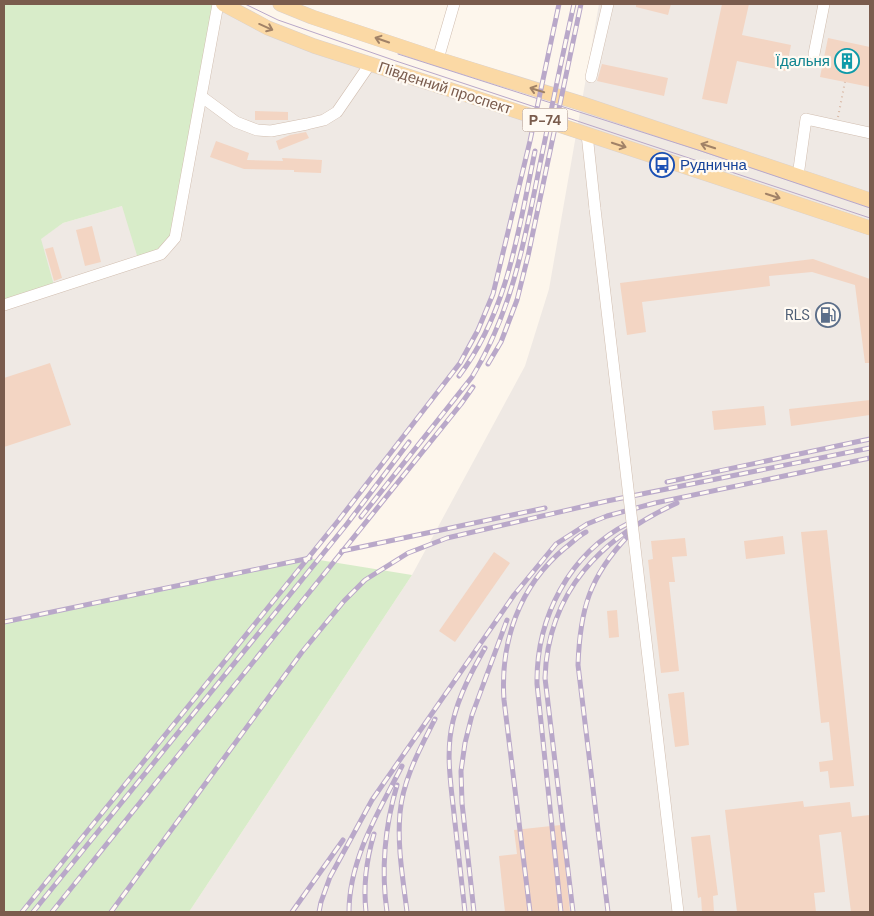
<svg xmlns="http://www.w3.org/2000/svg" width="874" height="916" font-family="'DM Sans',sans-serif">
<rect width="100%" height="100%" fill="#fdf6ec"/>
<g fill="#efe9e4">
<path d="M218,4L247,18L535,117L506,246L493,294L478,330L460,363L307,558L4,622V305L40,239L63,223L122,206Z"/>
<path d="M599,4H870V912H189L412,575L525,366L549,289Z"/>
</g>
<g fill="#d8ecc9">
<path d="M4,4H218L175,238L139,262L122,206L63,223L41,239L55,289L4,305Z"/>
<path d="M307,558L412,575L189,912H4V622Z"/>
</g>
<g fill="#f3d5c3">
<path d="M636,4H671L668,15L636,7Z"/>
<path d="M722,4H749L742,35L791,45L786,71L737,61L727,104L702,99Z"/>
<path d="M828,38L870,47V87L820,77Z"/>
<path d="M602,64L668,78L664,96L597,81Z"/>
<path d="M255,111L288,112V120H255Z"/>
<path d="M306,132L309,138L279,150L276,141L290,135Z"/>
<path d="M216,141L249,153L247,160L283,161L282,158L322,160L321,173L294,172V170L244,169L210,157Z"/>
<path d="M92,226L101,262L85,266L76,230Z"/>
<path d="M53,247L62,278L54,281L45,249Z"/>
<path d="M813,259L870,279V363H865L855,285L812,272L769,276L770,286L642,302L646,332L627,335L620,283Z"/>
<path d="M50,363L71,425L4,447V378Z"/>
<path d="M870,400V415L791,426L789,409Z"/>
<path d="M764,406L766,425L714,430L712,411Z"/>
<path d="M827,530L854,786L830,788L828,771L820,772L819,762L833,760L829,722L821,723L801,532Z"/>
<path d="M783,536L785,554L746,559L744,541Z"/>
<path d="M685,538L687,556L672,557L675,582H669L679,671L661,673L648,560L653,559L651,541Z"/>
<path d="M494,552L510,563L455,642L439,631Z"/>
<path d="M617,610L619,637L609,638L607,611Z"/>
<path d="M684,692L689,745L675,747L668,694Z"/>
<path d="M803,801L804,807L850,802L852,817L870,815V912H851L841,832L819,835L825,892L814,893L816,912H737L725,810Z"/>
<path d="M561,825L570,912H505L499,856L517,854L514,830Z"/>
<path d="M710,835L718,895L713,896L714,912H702L701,897L698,898L691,837Z"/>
</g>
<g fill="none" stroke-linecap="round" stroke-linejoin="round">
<defs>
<g id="minor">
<path d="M814,54L824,4"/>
<path d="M438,59L454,4"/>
<path d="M591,77L608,4"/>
<path d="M202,97L236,122L257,130L271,131L307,124L324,120L337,112L370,64"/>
<path d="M587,134L595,209"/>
<path d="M798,176L806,119L870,133"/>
<path d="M4,305L161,254L175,238L218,4"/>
</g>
<g id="major">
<path d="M223,4L268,28L314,46L535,117L870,228"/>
<path d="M280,4L312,17L438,59L583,104L870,200"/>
</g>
</defs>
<use href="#minor" stroke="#d1beb0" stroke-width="12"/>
<use href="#major" stroke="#dad1cd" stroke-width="15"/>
<path stroke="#d9b8a5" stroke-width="2" stroke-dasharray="1 4" stroke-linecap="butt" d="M838,117L845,82"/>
<use href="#minor" stroke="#fff" stroke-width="11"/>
<use href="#major" stroke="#fbd9a5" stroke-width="14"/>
<g stroke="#b9a8c9" stroke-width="1">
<path d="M245,4L278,20L396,61L870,218"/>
<path d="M398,54L698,150L870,208"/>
</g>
<defs>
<g id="rail">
<path d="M488,364L501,342L517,300L528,256L581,4"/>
<path d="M459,376C508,312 519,228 535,151"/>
<path d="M667,482L870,439"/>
<path d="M361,517L472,377C512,312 525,239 540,164C551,111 562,57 574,4"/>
<path d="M342,551L545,508"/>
<path d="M4,622L310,558"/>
<path d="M22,912L338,521L460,363L478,330L493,294L530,141L559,4"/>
<path d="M33,912L347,524L409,442"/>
<path d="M52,912L461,404L473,387"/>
<path d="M111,912L302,652L344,601L365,580L408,553L447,538L607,501L870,448"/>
<path d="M292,912L343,840"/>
<path d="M319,912L321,902L330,877L372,800L514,595L556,544L587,524L607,516L655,503L870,458"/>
<path d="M349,912C349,859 379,811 402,766"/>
<path d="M366,912C363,884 366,861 374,834"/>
<path d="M387,912C381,870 385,826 397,785"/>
<path d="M407,912C403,879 397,846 400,813C403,779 420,749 435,719"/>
<path d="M465,912C461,877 457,841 453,805C450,778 446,749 453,721C459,695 472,671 485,648"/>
<path d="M474,912L462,803L461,771L465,743L472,715L507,620"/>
<path d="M530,912L504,700C500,642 519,586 565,548C572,543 578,536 586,532"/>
<path d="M561,912L537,684C536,618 569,553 629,523"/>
<path d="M573,912L545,678C548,591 601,538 677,503"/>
<path d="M608,912L578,665C580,610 589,577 628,536"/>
</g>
</defs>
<use href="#rail" stroke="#b9a8c9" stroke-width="5"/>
<use href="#rail" stroke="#fffaf3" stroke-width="3" stroke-dasharray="9" stroke-linecap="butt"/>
<defs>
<path id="minor-bridge" d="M595,209L678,912"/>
</defs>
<use href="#minor-bridge" stroke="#d1beb0" stroke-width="12" stroke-linecap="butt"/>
<use href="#minor-bridge" stroke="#fff" stroke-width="11"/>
</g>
<defs><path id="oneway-shaft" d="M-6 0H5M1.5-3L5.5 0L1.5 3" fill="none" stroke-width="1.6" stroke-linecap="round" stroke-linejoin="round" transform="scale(1.25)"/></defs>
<g stroke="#a18267">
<use href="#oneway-shaft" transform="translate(266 27) rotate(24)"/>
<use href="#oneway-shaft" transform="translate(382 40) rotate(-161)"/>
<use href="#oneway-shaft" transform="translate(537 90) rotate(-163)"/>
<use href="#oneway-shaft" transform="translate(619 145) rotate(18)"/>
<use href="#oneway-shaft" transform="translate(708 146) rotate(-162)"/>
<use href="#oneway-shaft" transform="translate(773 196) rotate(18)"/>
</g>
<defs>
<symbol id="building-ring" viewBox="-11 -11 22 22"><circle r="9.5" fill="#fffaf3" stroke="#0f9aa8" stroke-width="1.5"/><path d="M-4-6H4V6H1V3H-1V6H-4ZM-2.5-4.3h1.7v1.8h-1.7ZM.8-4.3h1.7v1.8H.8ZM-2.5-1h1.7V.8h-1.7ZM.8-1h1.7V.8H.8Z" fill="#0f9aa8"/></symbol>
<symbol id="bus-ring" viewBox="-11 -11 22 22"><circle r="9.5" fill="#fffaf3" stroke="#1a4fb4" stroke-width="1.5"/><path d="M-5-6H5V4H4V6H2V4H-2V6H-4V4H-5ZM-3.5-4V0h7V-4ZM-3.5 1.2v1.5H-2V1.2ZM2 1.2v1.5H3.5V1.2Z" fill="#1a4fb4"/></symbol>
<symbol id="fuel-ring" viewBox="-11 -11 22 22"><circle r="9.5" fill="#fffaf3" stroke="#5c6f8a" stroke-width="1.5"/><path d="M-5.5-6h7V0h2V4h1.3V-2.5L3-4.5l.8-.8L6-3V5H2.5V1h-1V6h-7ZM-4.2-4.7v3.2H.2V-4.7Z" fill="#5c6f8a"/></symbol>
</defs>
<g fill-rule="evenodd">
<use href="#building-ring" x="833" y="47" width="28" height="28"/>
<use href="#bus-ring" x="648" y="151" width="28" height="28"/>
<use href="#fuel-ring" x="814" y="301" width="28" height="28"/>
</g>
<g text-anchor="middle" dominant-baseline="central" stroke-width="4.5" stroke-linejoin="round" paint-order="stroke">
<rect fill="#fffaf3" stroke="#a28b7f" stroke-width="1" x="522.5" y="108.5" width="45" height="23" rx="4"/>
<g font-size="14" font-weight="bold" fill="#7a5c4d">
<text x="545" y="120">Р-74</text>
</g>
<g font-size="15" fill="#0d838f" stroke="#fffaf3" text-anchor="end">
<text x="830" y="61">Їдальня</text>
</g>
<g font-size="15" fill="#7a5c4d" stroke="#fffaf3">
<text transform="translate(445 88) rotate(18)">Південний проспект</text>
</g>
<g font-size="15" fill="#164399" stroke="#fffaf3" text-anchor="start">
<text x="680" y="165">Руднична</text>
</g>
<g font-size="15" fill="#4e5e75" stroke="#fffaf3" text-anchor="end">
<text x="810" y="315">RLS</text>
</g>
</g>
<rect width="874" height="916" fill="none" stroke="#7a5c4d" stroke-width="10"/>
</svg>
